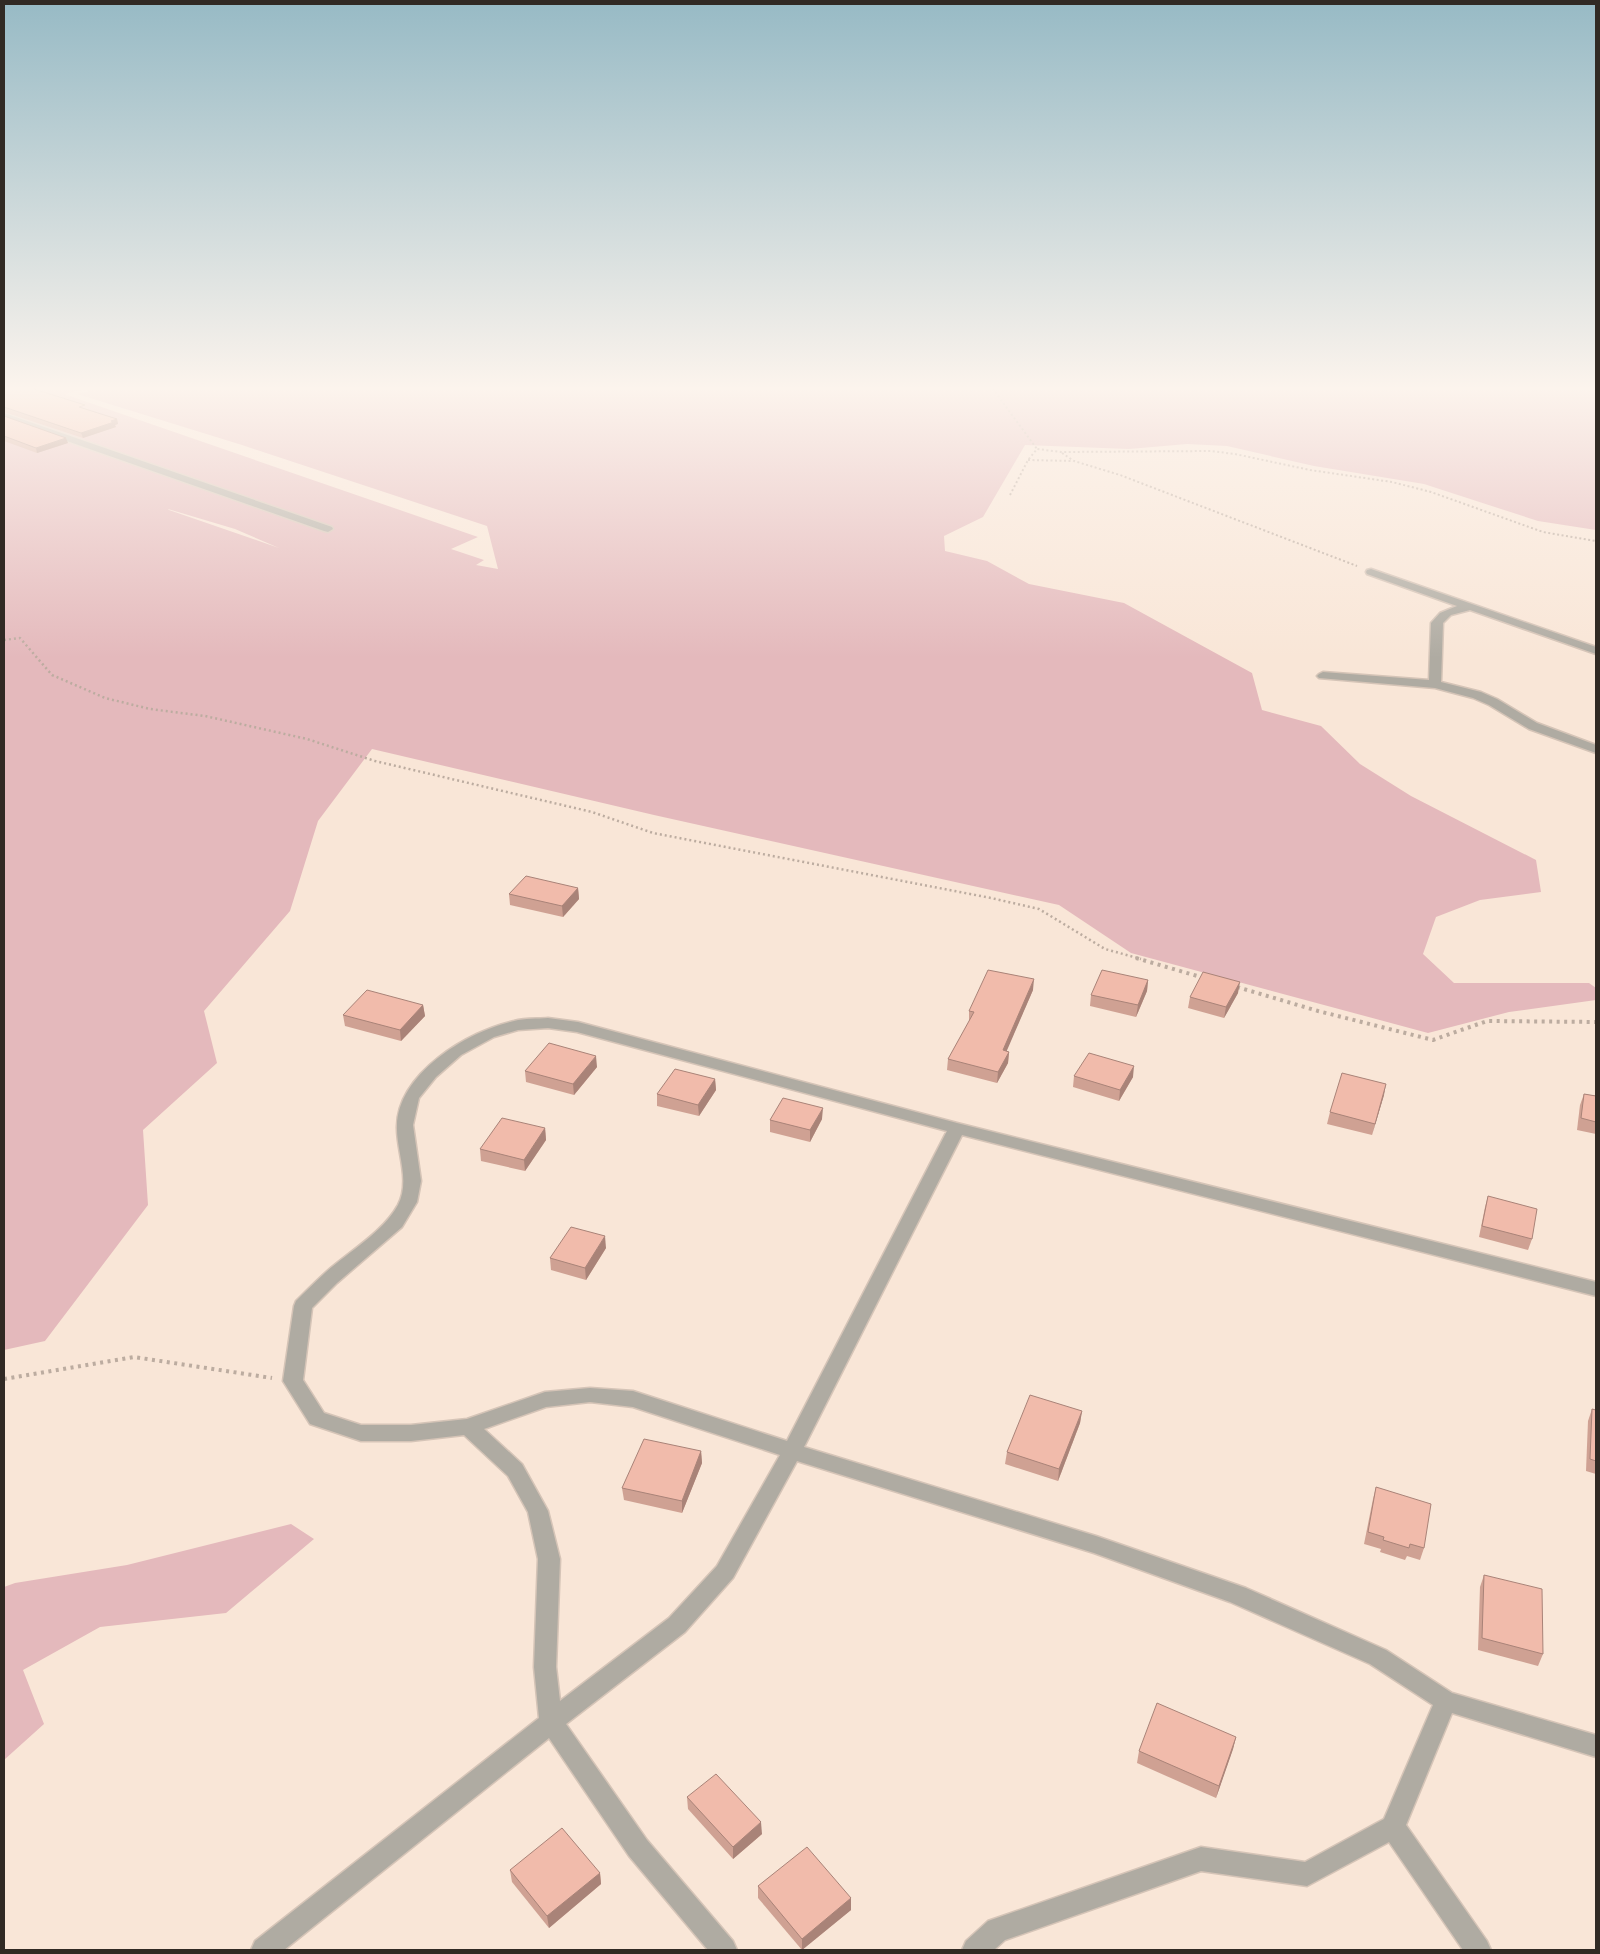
<svg xmlns="http://www.w3.org/2000/svg" width="1600" height="1954" font-family="'Exo 2',sans-serif">
<rect width="100%" height="100%" fill="#f9e6d7"/>
<g fill="#e4b9bc" fill-rule="evenodd">
<path d="M4,385H103L64,394L478,537L451,549L484,560L476,565L498,569L487,526L242,445L77,394L114,385H1596V530L1538,521L1424,484L1314,466L1227,446L1187,444L1129,449L1025,445L983,517L944,536L945,551L987,561L1029,584L1124,603L1252,673L1262,710L1321,726L1360,764L1411,796L1536,860L1541,892L1480,900L1436,917L1423,954L1454,983H1589L1596,988V1000L1509,1012L1428,1033L1131,953L1059,905L654,815L372,749L318,821L290,911L204,1011L217,1063L143,1130L148,1205L45,1341L4,1350ZM168,509L235,529L279,548L169,510Z"/>
<path d="M291,1524L314,1539L226,1613L100,1627L23,1670L44,1724L4,1760V1587L15,1583L127,1565Z"/>
</g>
<g fill="none" stroke-linecap="round" stroke-linejoin="round">
<defs>
<g id="minor">
<path d="M4,413L332,527L333,529L328,532L324,531L4,419Z"/>
<path d="M1371,569L1596,647V654L1470,610L1451,615L1443,623L1441,682L1481,692L1497,699L1537,723L1596,745V753L1529,729L1489,705L1473,698L1435,688L1319,678L1317,676L1319,674L1323,672L1429,680L1431,623L1440,613L1457,606L1367,574L1366,572L1367,570Z"/>
<path d="M548,1018L578,1022L957,1123L1596,1282V1296L962,1135L804,1447L1096,1536L1246,1588L1386,1650L1452,1693L1596,1735V1757L1452,1713L1406,1825L1487,1941L1491,1950H1463L1389,1842L1307,1886L1201,1871L1005,1940L994,1950H962L966,1941L988,1921L1201,1847L1305,1862L1384,1819L1433,1705L1370,1664L1230,1602L1094,1553L797,1461L733,1578L685,1632L566,1724L647,1840L733,1941L737,1950H708L629,1856L549,1738L284,1950H251L255,1941L539,1718L534,1667L538,1559L528,1512L508,1476L464,1435L411,1441H361L310,1424L283,1381L294,1306L296,1301C306,1291 316,1281 326,1272C350,1251 383,1232 398,1205C411,1180 396,1151 397,1126C398,1073 468,1031 514,1021C525,1018 537,1019 548,1018ZM548,1028L577,1032L947,1131L787,1441L633,1391L590,1388L545,1392L467,1419L411,1425H361L324,1413L303,1380L312,1308L337,1283L402,1227L417,1202L421,1181L413,1125L419,1098L436,1077L461,1055L494,1037L518,1030ZM590,1402L633,1407L780,1455L717,1566L669,1618L560,1701L556,1667L560,1559L548,1511L522,1464L484,1429L546,1407Z"/>
</g>
</defs>
<use href="#minor" stroke="#d5c4b7" stroke-width="3"/>
<g stroke="#bcaca0" stroke-width="2" stroke-dasharray="2 2.5" stroke-linecap="butt">
<path d="M990,385L1037,449"/>
<path d="M1062,453L1074,461L1120,475L1357,566"/>
<path d="M1028,460L1073,461"/>
<path d="M1010,495L1028,460L1037,449L1061,452L1211,451L1235,454L1310,470L1392,482L1431,492L1543,532L1596,541"/>
</g>
<path stroke="#bcaca0" stroke-width="2.5" stroke-dasharray="2 3" stroke-linecap="butt" d="M4,640L20,638L52,675L105,698L150,709L205,716L307,739L375,761L592,812L653,833L991,898L1039,909L1105,949L1141,959"/>
<g stroke="#bcaca0" stroke-width="4" stroke-dasharray="3 4.5" stroke-linecap="butt">
<path d="M1136,958L1204,978"/>
<path d="M1237,987L1318,1011L1433,1040L1487,1021L1596,1022"/>
<path d="M4,1379L134,1357L272,1378"/>
</g>
<use href="#minor" fill="#afaba2" fill-rule="evenodd"/>
</g>
<g fill="#cfa193">
<path d="M4,385L39,391L86,409L117,419L118,424L115,425L116,427L83,438L4,412Z"/>
<path d="M4,416L68,443L37,453L4,441Z"/>
<path d="M578,888L579,899L563,917L510,905L509,894Z"/>
<path d="M1148,980L1147,991L1136,1017L1090,1006L1091,995Z"/>
<path d="M1033,990L1006,1051L1009,1052L1008,1063L997,1083L947,1070L948,1059L969,1022V1011Z"/>
<path d="M1238,993L1224,1018L1188,1008L1190,997Z"/>
<path d="M423,1005L425,1016L401,1041L345,1026L343,1015Z"/>
<path d="M597,1067L574,1095L526,1082L525,1071Z"/>
<path d="M1074,1076L1133,1077L1119,1101L1073,1087Z"/>
<path d="M715,1079L716,1090L699,1116L657,1106V1094Z"/>
<path d="M1584,1094L1596,1096V1134L1577,1130L1580,1105Z"/>
<path d="M1384,1095L1372,1135L1327,1124L1330,1112Z"/>
<path d="M822,1119L810,1142L770,1132V1120Z"/>
<path d="M545,1128L546,1140L525,1171L481,1161L480,1149Z"/>
<path d="M1488,1196L1532,1239L1528,1250L1479,1237L1485,1207Z"/>
<path d="M606,1248L586,1280L551,1270L550,1258Z"/>
<path d="M1592,1409L1596,1410V1474L1586,1471L1588,1421Z"/>
<path d="M1082,1411L1080,1423L1058,1481L1005,1464L1007,1452Z"/>
<path d="M701,1451L702,1463L682,1513L624,1500L622,1488Z"/>
<path d="M1376,1487L1424,1548L1420,1560L1407,1556L1405,1560L1380,1552L1381,1549L1364,1544L1373,1499Z"/>
<path d="M1484,1575L1543,1654L1538,1666L1478,1650L1480,1587Z"/>
<path d="M1236,1737L1233,1749L1216,1798L1137,1763L1139,1751Z"/>
<path d="M687,1797L762,1834L733,1859L688,1809Z"/>
<path d="M510,1870L600,1873L601,1884L549,1928L512,1882Z"/>
<path d="M758,1886L851,1898V1910L802,1950L758,1898Z"/>
</g>
<g fill="#a98378">
<path d="M117,419L118,424L115,425L116,427L83,438L81,433Z"/>
<path d="M66,438L68,443L37,453L36,448Z"/>
<path d="M578,888L579,899L563,917L562,906Z"/>
<path d="M1034,979L1033,990L1002,1062L1003,1050Z"/>
<path d="M1148,980L1147,991L1136,1017L1138,1005Z"/>
<path d="M1240,982L1238,993L1224,1018L1226,1007Z"/>
<path d="M423,1005L425,1016L401,1041L400,1030Z"/>
<path d="M1009,1052L1008,1063L997,1083L998,1072Z"/>
<path d="M596,1056L597,1067L574,1095L573,1084Z"/>
<path d="M1134,1066L1133,1077L1119,1101L1120,1090Z"/>
<path d="M715,1079L716,1090L699,1116L698,1105Z"/>
<path d="M1386,1084L1384,1095L1372,1135L1375,1124Z"/>
<path d="M823,1108L822,1119L810,1142V1130Z"/>
<path d="M545,1128L546,1140L525,1171L524,1160Z"/>
<path d="M605,1236L606,1248L586,1280L585,1268Z"/>
<path d="M1082,1411L1080,1423L1058,1481L1059,1469Z"/>
<path d="M701,1451L702,1463L682,1513V1501Z"/>
<path d="M1236,1737L1233,1749L1216,1798L1219,1786Z"/>
<path d="M761,1822L762,1834L733,1859V1847Z"/>
<path d="M600,1873L601,1884L549,1928L547,1916Z"/>
<path d="M851,1898V1910L802,1950V1939Z"/>
</g>
<g fill="#f1bbab" stroke="#a98378">
<path d="M4,385H34L38,388L34,389L85,405L79,407L117,419L111,421L114,422L81,433L4,407Z"/>
<path d="M4,416L66,438L36,448L4,436Z"/>
<path d="M526,876L578,888L562,906L509,894Z"/>
<path d="M988,970L1034,979L1003,1050L1009,1052L998,1072L948,1059L974,1012L969,1011Z"/>
<path d="M1102,970L1148,980L1138,1005L1091,995Z"/>
<path d="M1203,972L1240,982L1226,1007L1190,997Z"/>
<path d="M367,990L423,1005L400,1030L343,1015Z"/>
<path d="M549,1043L596,1056L573,1084L525,1071Z"/>
<path d="M1089,1053L1134,1066L1120,1090L1074,1076Z"/>
<path d="M675,1069L715,1079L698,1105L657,1094Z"/>
<path d="M1342,1073L1386,1084L1375,1124L1330,1112Z"/>
<path d="M1584,1094L1596,1096V1122L1581,1118Z"/>
<path d="M783,1098L823,1108L810,1130L770,1120Z"/>
<path d="M502,1118L545,1128L524,1160L480,1149Z"/>
<path d="M1488,1196L1537,1209L1532,1239L1482,1226Z"/>
<path d="M571,1227L605,1236L585,1268L550,1258Z"/>
<path d="M1030,1395L1082,1411L1059,1469L1007,1452Z"/>
<path d="M1592,1409L1596,1410V1461L1590,1459Z"/>
<path d="M644,1439L701,1451L682,1501L622,1488Z"/>
<path d="M1376,1487L1431,1504L1424,1548L1410,1544L1409,1548L1383,1540L1384,1537L1368,1532Z"/>
<path d="M1484,1575L1542,1589L1543,1654L1482,1638Z"/>
<path d="M1157,1703L1236,1737L1219,1786L1139,1751Z"/>
<path d="M716,1774L761,1822L733,1847L687,1797Z"/>
<path d="M562,1828L600,1873L547,1916L510,1870Z"/>
<path d="M807,1847L851,1898L802,1939L758,1886Z"/>
</g>
<linearGradient id="sky" x2="0" y2="1"><stop stop-color="#97bac5"/><stop offset="0.59" stop-color="#fcf4ed"/><stop offset="1" stop-color="#fcf4ed" stop-opacity="0"/></linearGradient>
<rect width="1600" height="658" fill="url(#sky)"/>
<rect width="1600" height="1954" fill="none" stroke="#312a24" stroke-width="10"/>
</svg>
